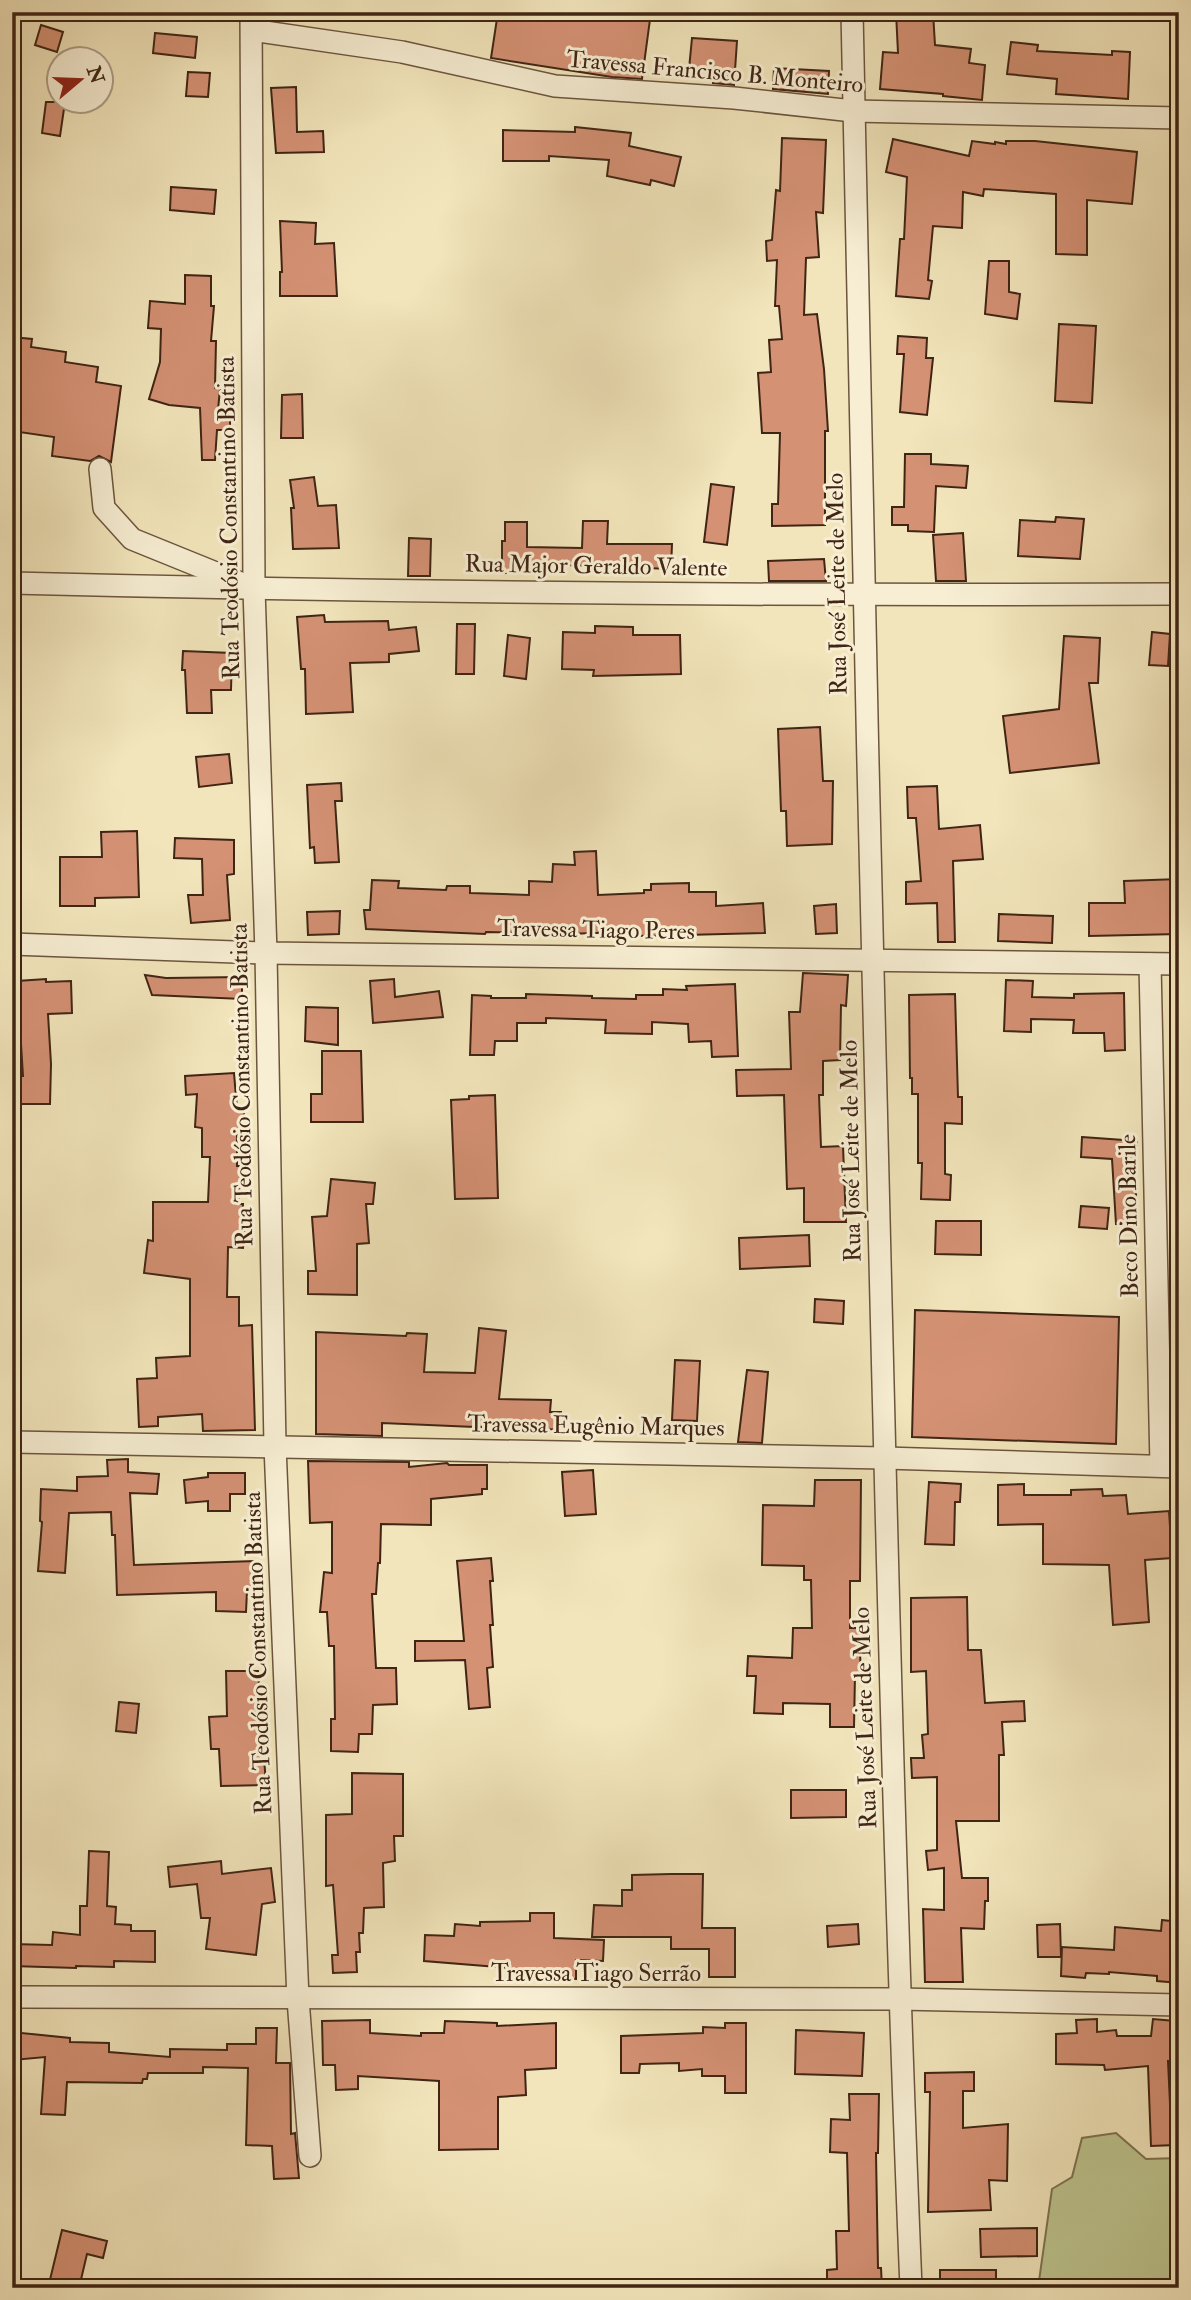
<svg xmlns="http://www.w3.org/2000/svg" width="1191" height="2300" font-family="'IM FELL Double Pica',serif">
<rect width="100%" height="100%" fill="#f2e5bb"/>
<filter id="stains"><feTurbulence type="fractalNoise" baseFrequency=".00286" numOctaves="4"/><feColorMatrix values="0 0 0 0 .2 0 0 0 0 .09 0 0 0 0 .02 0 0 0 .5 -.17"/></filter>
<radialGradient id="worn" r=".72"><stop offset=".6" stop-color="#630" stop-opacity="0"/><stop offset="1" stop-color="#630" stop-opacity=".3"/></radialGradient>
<path fill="#bdc48e" stroke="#7e7451" stroke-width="2" d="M1116,2133L1146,2159L1179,2158V2288H1038L1052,2189L1072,2177L1082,2138Z"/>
<g fill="#d49174" stroke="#402514" stroke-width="2">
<path d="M498,12H651L642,79L612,77L491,58Z"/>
<path d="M896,12H933L935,45L971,49L969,63L985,65L982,100L943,96V94L880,89L883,52L898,53Z"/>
<path d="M41,25L63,32L57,52L35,45Z"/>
<path d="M155,33L197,37L195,58L153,53Z"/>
<path d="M692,38L737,41L734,85L713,83L714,71L689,69Z"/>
<path d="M1011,42L1038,45L1037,51L1112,55V51L1130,52L1128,99L1056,94L1057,79L1007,74Z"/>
<path d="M774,68L829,71L828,94L773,89Z"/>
<path d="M188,72L210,73L208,97L186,96Z"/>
<path d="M296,87L297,132L323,131L324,152L276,153L271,88Z"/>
<path d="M46,102H65L60,136L42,133Z"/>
<path d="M575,127L631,133L629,146L681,157L674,186L651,180L650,185L607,176L609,160L549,156V161H503V130L575,132Z"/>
<path d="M782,138L826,140L823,213L816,212L819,257L806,258L804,315L817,314L824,369L828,431H825V525L772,526V504H778L780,433H762L758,373L771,372L769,340L782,339L779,306H775L777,260L767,261L766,241L772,240L776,190L780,191Z"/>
<path d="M893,139L969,156L972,141L995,144V142L1006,144V141H1035L1137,152L1132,204L1087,200V255L1056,254V194L984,189L983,196L963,192L962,228L933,226L928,280L932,281L929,299L896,296L900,239H904L907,177L886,172Z"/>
<path d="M171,187L216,190L214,214L170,210Z"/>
<path d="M280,221L316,223L315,244L334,243L337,296H280V272H282Z"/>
<path d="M989,261H1009V292L1020,294L1017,319L985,314Z"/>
<path d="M185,275L211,276V306H214L211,341H216L215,388L220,389L218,410H230V430H217L215,460H202L200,408L169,405L149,399L160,362L161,329L148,328L150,301L185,304Z"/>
<path d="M1059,324L1096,326L1092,403L1055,401Z"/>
<path d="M898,336L927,338L926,358H933L927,415L900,412L904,354H897Z"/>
<path d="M12,337L32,339L31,347L66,352L65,362L98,367L96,382L121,386L111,462L99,456L90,461L52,456L54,437L12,431Z"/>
<path d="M302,394L303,438H281L282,395Z"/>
<path d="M905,454H931V464L968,466L966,488L936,486L934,532L908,531V525H892V507H904Z"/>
<path d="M314,477L318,506L336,505L339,548L293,549L291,508H294L290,480Z"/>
<path d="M711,484L734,487L727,545L704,542Z"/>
<path d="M1056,517L1084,519L1080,559L1018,556L1020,520L1055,522Z"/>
<path d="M583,521H608L607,544H672L671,569L538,564L537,573H502V541H505V522H527V547L582,548Z"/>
<path d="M963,533L966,581H936L933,535Z"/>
<path d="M409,538L431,539L430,576H408Z"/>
<path d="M824,559L826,581H769L768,561Z"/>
<path d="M324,615L325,622L388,621L389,630L416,627L419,651L389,654V662L350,663L353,712L306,714L305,669H301L297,617Z"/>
<path d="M457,624H475L474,674H456Z"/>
<path d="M595,626L633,627V635H680L681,674L593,676L594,670L562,669L563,632L595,633Z"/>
<path d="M1152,632L1170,634L1168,666L1149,665Z"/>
<path d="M508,635L530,638L526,679L504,676Z"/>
<path d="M1064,636L1100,638L1098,683H1089L1099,763L1010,773L1003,716L1059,709Z"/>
<path d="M183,651L232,653L231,690H211L212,713H187L185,670H182Z"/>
<path d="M820,727L823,781H833L832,844L787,846L786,811H781L778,729Z"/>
<path d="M229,754L232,783L199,787L196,757Z"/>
<path d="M341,783L342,801H335L339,862L315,863L314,847L310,848L307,785Z"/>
<path d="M937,786L939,829L980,825L983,859L953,861L955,942H938L937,903L906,904V882L921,881L916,818H908L907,787Z"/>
<path d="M137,831L139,897L95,898V906H60V857H102L101,832Z"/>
<path d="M175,838L234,840V874L227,875L230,920L191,923L188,895H203L202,859L174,858Z"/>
<path d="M596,851L598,895L644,893V890H651V884L689,883V892H716V906L763,903L765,933L645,936L625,935V932L566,934L486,932L485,934L366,929L364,910H370L372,880L399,881L398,888L446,890L447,886H470V893L529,895V881L552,882L553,864L575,865L574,852Z"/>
<path d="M1179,879V934L1089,936V903H1125L1124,881Z"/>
<path d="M836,904L837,933L816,934L814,906Z"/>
<path d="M340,911L339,934L308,935L307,912Z"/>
<path d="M999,914L1053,916L1052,943L998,941Z"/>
<path d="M803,973L848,975L846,1006L841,1005L840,1060L823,1061V1095H819L821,1147L843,1146L846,1222H804V1188L787,1189L784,1095L737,1096L736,1070L791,1069L789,1012H800Z"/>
<path d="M145,975L166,978L242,977V999L152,995Z"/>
<path d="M46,979V982L71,981L72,1013L48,1014L51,1064L50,1104H18V1076H23L17,981Z"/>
<path d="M394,979L395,997L439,991L443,1017L373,1023L370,981Z"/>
<path d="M1006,980L1033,981L1032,997L1074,998V994L1124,993L1125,1050L1105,1051L1104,1033H1073L1074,1020L1031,1019V1032L1004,1031Z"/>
<path d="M735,984L738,1056L712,1057L711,1041L689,1042L688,1024L652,1022V1034L605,1033L606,1020L546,1018V1023H517V1041H495L494,1055H470L472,995L491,996V998H526V994L592,996V998L636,999V995H663V989L687,990L686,986Z"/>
<path d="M955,994L958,1097H962V1124L945,1123V1174L951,1175L950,1200L921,1199L922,1163H918V1094H912V1078H910L909,995Z"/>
<path d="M306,1007L338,1008V1045L305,1041Z"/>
<path d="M322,1051H361L363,1122H311V1094H322Z"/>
<path d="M234,1073L237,1109L244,1110L243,1130H237V1166H241L238,1204H243L242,1228L245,1229L243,1248L228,1247L227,1297H239V1326L252,1325L255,1430L203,1431L202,1414L158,1417V1426L139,1427L137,1379L157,1378L156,1358L190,1356V1279L144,1273L148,1240L153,1241V1202H208L210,1157H202V1128L195,1127L197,1094L186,1095L185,1076Z"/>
<path d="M495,1095L498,1198L455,1199L451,1100L469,1099V1096Z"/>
<path d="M1082,1137L1137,1141L1135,1180L1138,1225L1116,1224L1112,1159L1081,1157Z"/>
<path d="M331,1179L375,1183L373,1204H366L369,1243L357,1244V1295L308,1294V1271H316L312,1217L327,1216Z"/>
<path d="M1081,1206L1109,1208L1107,1229L1079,1227Z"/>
<path d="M936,1221H981V1255L935,1254Z"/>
<path d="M809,1235L810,1266L740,1269L739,1238Z"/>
<path d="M815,1299L844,1301L843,1324L814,1322Z"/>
<path d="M915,1310L1119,1317L1116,1444L912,1437Z"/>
<path d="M479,1328L506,1331L499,1399L551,1400L550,1412H561L560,1430L504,1426V1428L475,1427L382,1423V1436L316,1434V1332L406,1336L407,1333L427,1334L424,1372L475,1373Z"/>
<path d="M675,1360L700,1361L697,1421L672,1420Z"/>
<path d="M747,1370L768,1372L762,1443L738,1442Z"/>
<path d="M128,1459V1472L159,1474L157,1494L130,1493L134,1565L259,1561L260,1591H247L246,1612L216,1611V1592L117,1595L115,1535H112L111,1512L69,1513L65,1573L38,1571L42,1522L40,1521L41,1489L77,1491V1477L108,1476L107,1460Z"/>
<path d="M308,1461L409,1462V1467L447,1463L449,1465H487V1489H482V1494L431,1499V1525L381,1524L380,1563H378L376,1594H372L376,1668H396L397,1704L373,1705L372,1734H359L358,1752L331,1751V1719H335L334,1646H329L327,1612H320L324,1572L332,1573V1522L310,1523Z"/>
<path d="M593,1470L596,1514L565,1516L562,1472Z"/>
<path d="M208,1473H245V1494H230V1511H208V1501L186,1503L184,1480L208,1477Z"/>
<path d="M815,1480H861L860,1581H850V1628H864V1653H860L861,1674H855L854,1727H830V1704L783,1703V1714L754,1713L756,1676H747L748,1656L792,1658L793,1628H812L811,1580H804V1566L762,1565L763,1505L814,1506Z"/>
<path d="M929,1482L961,1484L960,1502H955L954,1545L925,1544Z"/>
<path d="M1024,1484V1495H1071V1490L1102,1489L1103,1496L1126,1495L1128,1514L1169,1511L1172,1558L1145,1560L1149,1622L1113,1625L1109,1565L1043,1564V1524L998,1525V1485Z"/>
<path d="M491,1558L493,1581H490L493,1625H490L493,1667L487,1668L490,1707L469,1709L465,1660L415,1661V1641H464L457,1561Z"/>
<path d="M967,1597L968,1650H981L985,1703L1024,1701L1025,1721L1002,1722L1004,1755H999V1821H956L962,1878H988V1901H985L984,1929L961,1928L963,1982H925L923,1909L944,1910V1868L928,1870L926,1851L937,1850V1777L912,1778L911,1758H924L922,1735L928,1734L926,1671L911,1672V1598Z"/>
<path d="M226,1671H258L266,1785L221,1786L219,1749H211L209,1717L227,1716Z"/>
<path d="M119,1702L139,1704L136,1733L116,1731Z"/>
<path d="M352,1773L403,1774V1836H394L395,1861L383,1863L384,1907L364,1908L363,1933H359L360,1952H356L357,1972L333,1973L332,1955H338L333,1885L326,1886V1815L352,1814Z"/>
<path d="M791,1790H846V1817L791,1818Z"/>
<path d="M89,1851L109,1852L107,1906L116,1907L115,1924L131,1925V1931H155V1962L114,1961V1967L76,1966V1968L12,1966V1944L52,1945L53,1932L80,1935V1906H87Z"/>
<path d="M221,1861L222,1874L271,1868L275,1902L262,1904L256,1955L206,1949L210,1918H201L197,1884L170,1887L168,1867Z"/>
<path d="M671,1874H703L702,1928H735V1977H709V1949H671V1937H592L594,1905L622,1906V1890H632V1875Z"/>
<path d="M530,1913H554V1938L604,1940L603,1961L576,1960V1979L533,1978V1970L424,1961L425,1935L454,1936L455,1924L480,1926V1922L530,1921Z"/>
<path d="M1162,1920L1179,1922V1983L1157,1981V1976L1109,1972V1974L1086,1973L1085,1978L1061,1976L1062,1947L1114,1950L1115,1927L1161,1931Z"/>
<path d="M858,1924L859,1944L828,1947L827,1926Z"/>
<path d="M1060,1924L1061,1957H1038L1037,1925Z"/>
<path d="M1097,2019V2032L1116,2030L1117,2036H1151L1153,2019L1175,2021L1173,2062L1168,2061L1171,2125H1174L1176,2145L1151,2146L1148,2066L1105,2070L1104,2065L1056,2064V2034L1077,2033L1076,2020Z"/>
<path d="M370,2020V2033L421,2036V2033H444L445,2021L497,2023V2026L556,2023V2068L525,2070L526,2095L498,2097V2149L439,2150V2081L358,2076V2089L336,2090L335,2065H323L322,2021Z"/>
<path d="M725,2023H746V2093H725V2076H702V2069L679,2071V2063L640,2064L639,2073H621V2036L703,2033V2027L725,2028Z"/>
<path d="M256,2028H277L276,2063H290L291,2134L295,2133L299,2178L274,2179L272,2146L246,2145L248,2068L203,2067V2073H148L147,2079H143L142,2083L67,2082L65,2115L41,2114L45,2057L13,2060L12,2057V2032L70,2038V2042L109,2043V2052L170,2057V2049L227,2050V2044H256Z"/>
<path d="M796,2030L864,2033L862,2076L795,2074Z"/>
<path d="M974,2072V2091H963V2128L1008,2124L1007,2181L989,2180L991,2210L928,2212L930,2092H925V2073Z"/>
<path d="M849,2094H879L878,2153H876L878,2268H881L882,2288H827V2270L837,2269L836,2231H849L847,2153L830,2152L831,2119L850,2120Z"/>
<path d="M1037,2228V2256L981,2257L980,2229Z"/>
<path d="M62,2230L107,2241L103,2258L87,2254L79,2288H48Z"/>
<rect x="940" y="2270" width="56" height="18"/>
</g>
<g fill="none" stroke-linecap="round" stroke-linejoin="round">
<defs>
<g id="minor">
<path d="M251,12L254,589L266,953L275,1446L298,1999L310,2156"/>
<path d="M852,12C857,359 867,706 875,1053C885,1465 894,1876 911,2288"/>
<path d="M252,30L402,52L555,86L734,98L853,111L1179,118"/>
<path d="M100,469L104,508L132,539L243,584"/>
<path d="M12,583C401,593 790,596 1179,594"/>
<path d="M12,944L266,953L1179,964"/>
<path d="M1150,964L1161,1466"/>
<path d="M12,1442L885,1458L1179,1467"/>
<path d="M12,1997L899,1999L1179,2005"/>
</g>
</defs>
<use href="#minor" stroke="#6c553e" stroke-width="24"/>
<use href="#minor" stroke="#f7eed3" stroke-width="21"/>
</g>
<g text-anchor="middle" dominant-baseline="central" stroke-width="6" stroke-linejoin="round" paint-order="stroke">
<g font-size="24" fill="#402514" stroke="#f7eed3">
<text transform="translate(715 72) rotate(5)">Travessa Francisco B. Monteiro</text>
<text transform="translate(229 518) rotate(-91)">Rua Teodósio Constantino Batista</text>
<text transform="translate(596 566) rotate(1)">Rua Major Geraldo Valente</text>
<text transform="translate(837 584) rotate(-91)">Rua José Leite de Melo</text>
<text transform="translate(596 930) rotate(1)">Travessa Tiago Peres</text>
<text transform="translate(242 1085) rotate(-91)">Rua Teodósio Constantino Batista</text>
<text transform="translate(851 1151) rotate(-91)">Rua José Leite de Melo</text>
<text transform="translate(1129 1216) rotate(-91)">Beco Dino Barile</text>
<text transform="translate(596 1426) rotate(1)">Travessa Eugênio Marques</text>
<text transform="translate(258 1653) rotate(-92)">Rua Teodósio Constantino Batista</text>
<text transform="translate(865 1718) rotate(-92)">Rua José Leite de Melo</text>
<text x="596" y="1973">Travessa Tiago Serrão</text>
</g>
</g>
<rect width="1191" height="2300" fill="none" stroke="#f2e5bb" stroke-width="42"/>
<rect x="14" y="14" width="1163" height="2272" fill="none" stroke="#402514" stroke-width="3.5"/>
<rect x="21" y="21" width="1149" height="2258" fill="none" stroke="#402514" stroke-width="2"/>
<g transform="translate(80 80) rotate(71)"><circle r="33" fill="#f7eed3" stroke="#ae9e87" stroke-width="2"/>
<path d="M0-5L12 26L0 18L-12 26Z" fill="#8f2418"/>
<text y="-10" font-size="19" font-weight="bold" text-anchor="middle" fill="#402514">N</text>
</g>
<rect width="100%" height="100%" filter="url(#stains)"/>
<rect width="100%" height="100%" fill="url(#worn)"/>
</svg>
